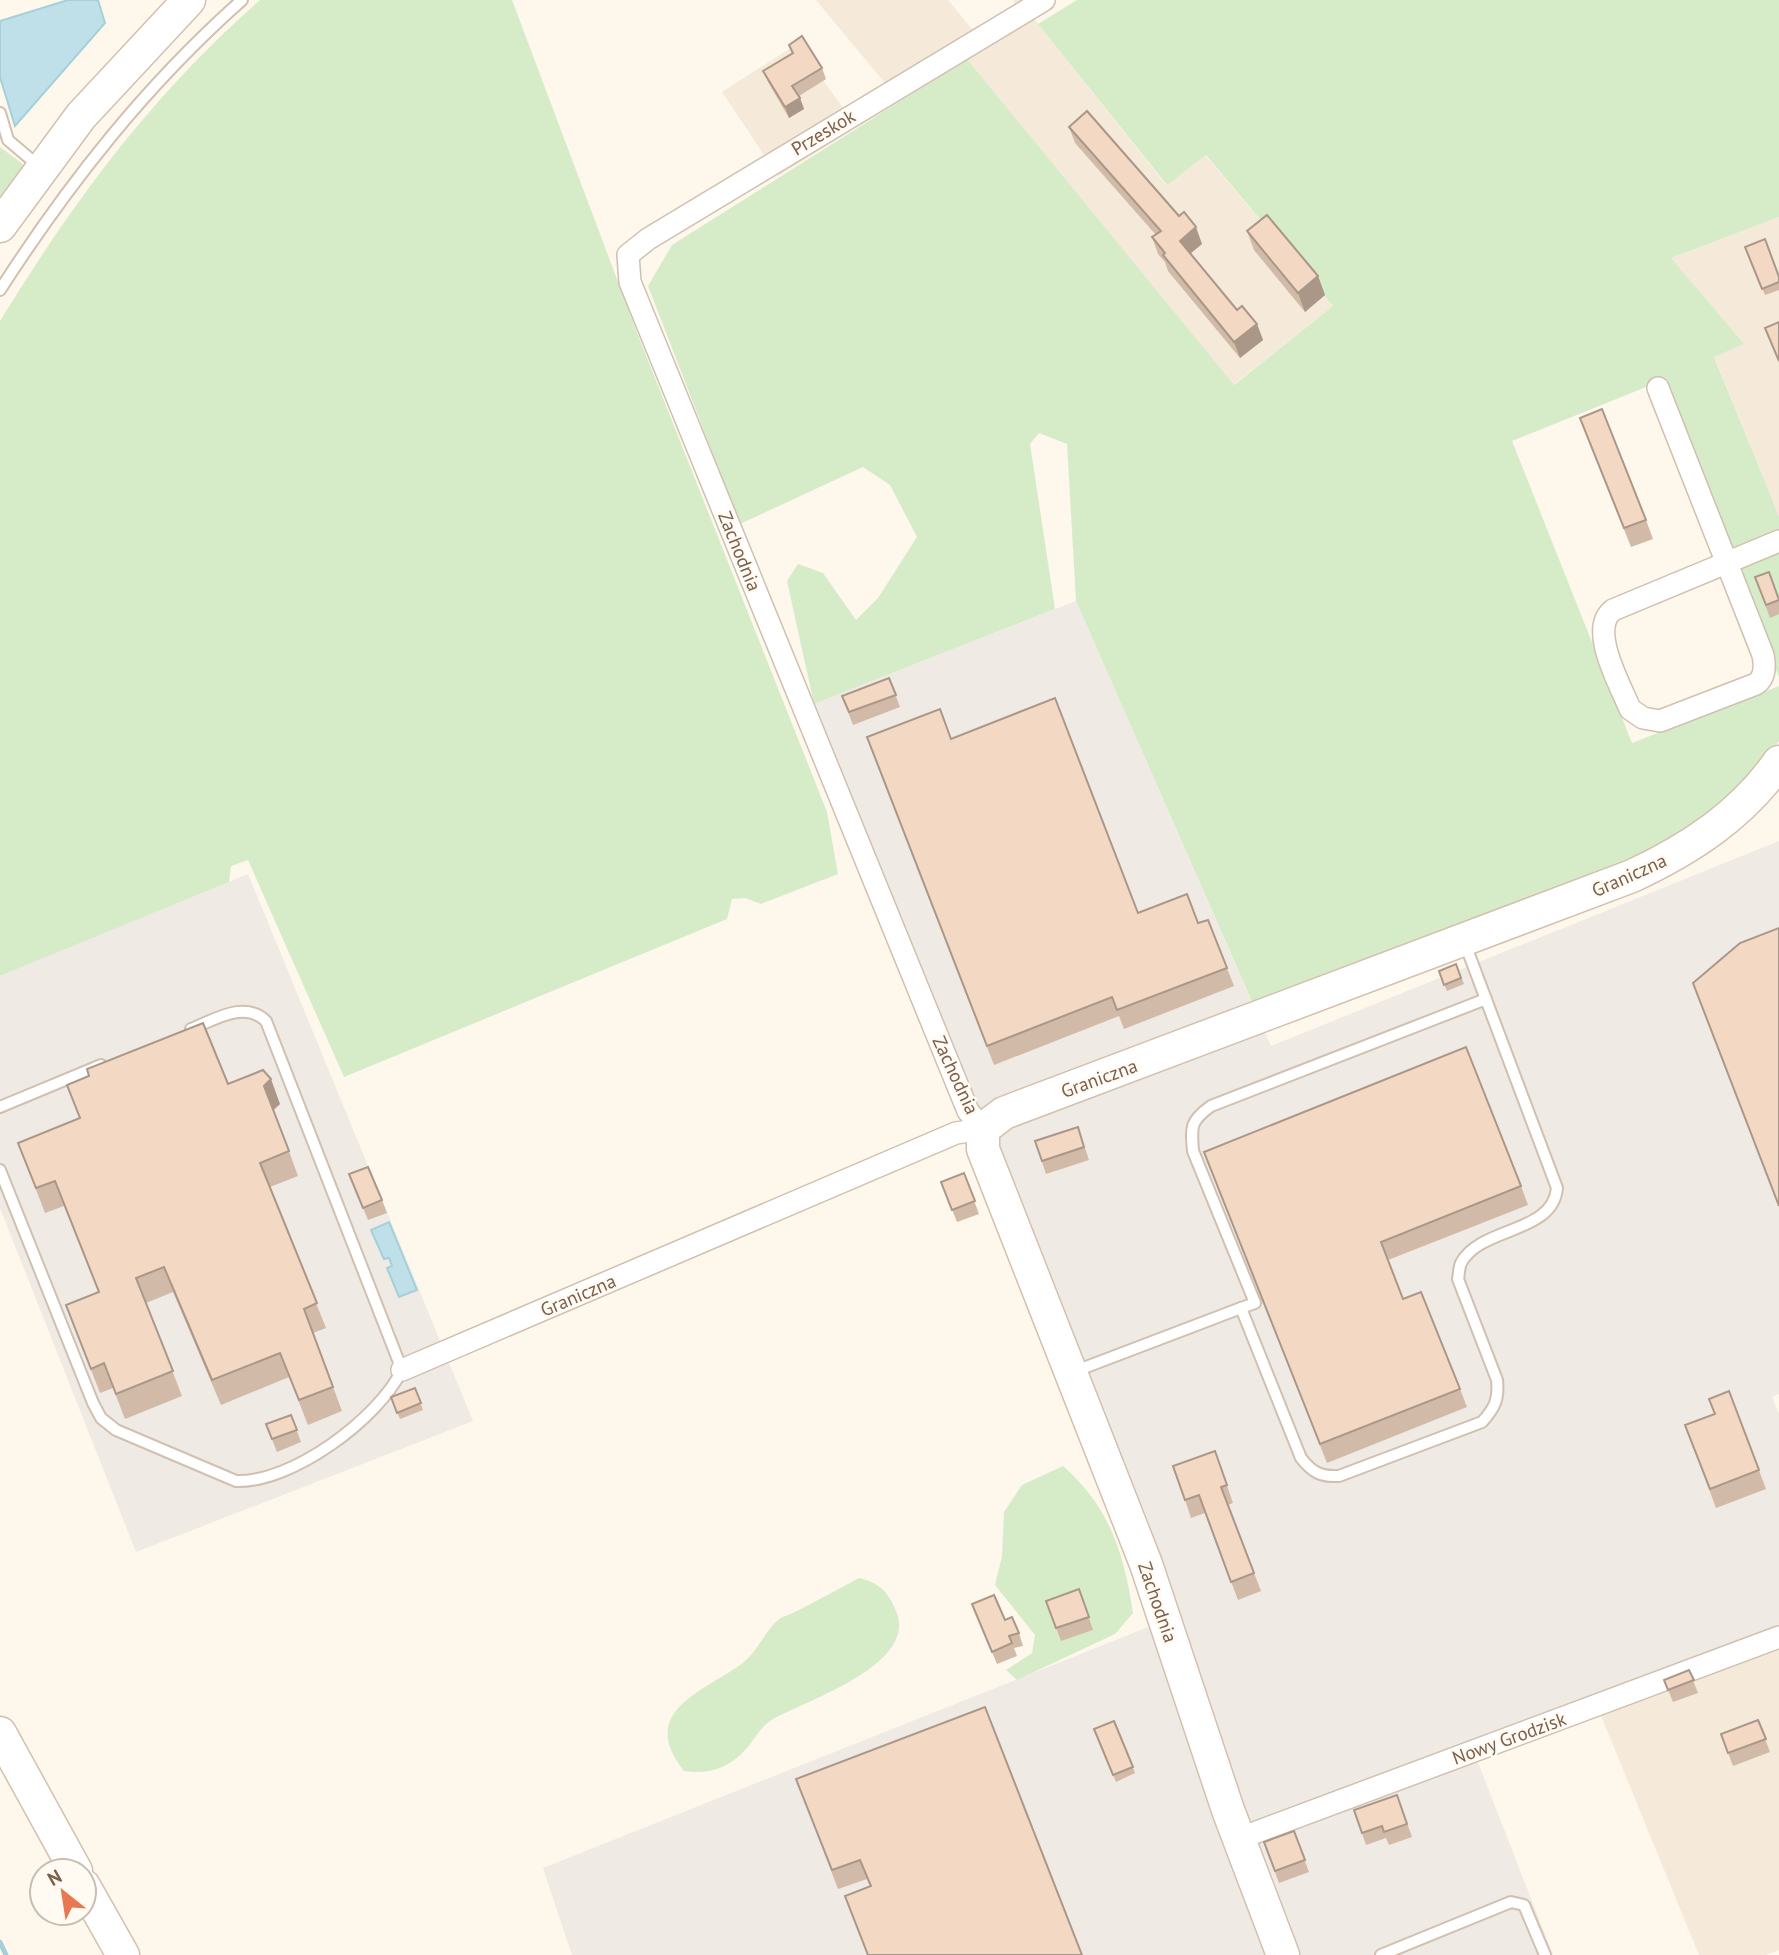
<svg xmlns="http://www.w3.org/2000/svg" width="1779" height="1955" font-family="'PT Sans',sans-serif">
<rect width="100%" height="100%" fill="#fdf7ec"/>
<g fill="#f5e9da">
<path d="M816,0H948L972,29L1017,7L1013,0H1029L1023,4L1038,24L1166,185L1205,155L1333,306L1233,385L967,59L778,176L722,92L797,44L843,108L885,83Z"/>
<path d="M1779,217V516L1714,356L1743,344L1671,258Z"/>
<path d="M1779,1643V1950L1766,1955H1699L1600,1713Z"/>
</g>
<g fill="#efeae4">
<path d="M1076,601L1271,1046L1779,841V1394L1772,1397L1779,1414V1632L1477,1760L1553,1955H572L543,1868L1176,1616L814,704Z"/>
<path d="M248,874L473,1421L136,1552L0,1208V976Z"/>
</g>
<g fill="#d6ecc9">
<path d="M260,0H512L638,335L827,812L838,874L761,904L745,898L732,899L727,919L344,1077L248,860L231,866L229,882L0,976V321C75,199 152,95 260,0Z"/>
<path d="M1077,0H1779V217L1671,258L1744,344L1714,357L1779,516V536L1731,557L1661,381L1512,441L1632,743L1779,686V741L1742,788L1672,843L1257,1013L1076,601L1067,444L1039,433L1030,444L1055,609L814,704L787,581L798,564L823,573L856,620L878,598L917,537L890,485L863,467L740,524L648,286L672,245L967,59L1234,385L1333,306L1206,155L1167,185L1038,24Z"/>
<path d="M0,147L24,165L0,201Z"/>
<path d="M1779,548V677L1735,567Z"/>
<path d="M1063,1466C1110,1507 1124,1554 1133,1613L1115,1634L1017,1680L1006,1670L1032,1653L1035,1635L995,1585L1002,1556L1004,1512L1022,1485Z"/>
<path d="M859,1578C880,1583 888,1592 896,1611C919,1664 808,1700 775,1718C760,1726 756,1738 746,1749C729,1768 708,1775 684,1771C637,1712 702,1692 740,1665C758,1652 764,1632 778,1620C783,1616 792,1614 797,1611C818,1600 839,1589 859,1578Z"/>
</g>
<g fill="#bfe0e8" stroke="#a5d0da" stroke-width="2">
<path d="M68,0H98L105,23L15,126L0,77V21Z"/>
<path d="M389,1222L417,1290L399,1297L387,1268L392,1266L389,1258L384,1259L371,1230Z"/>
</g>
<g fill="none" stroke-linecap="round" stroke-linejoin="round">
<path stroke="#a5d0da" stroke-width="5" d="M0,1942L6,1955"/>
<defs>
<g id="lane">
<path d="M0,113L8,140L41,168"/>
<path d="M0,290C69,183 146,85 242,0"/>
<path d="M0,1107L101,1065"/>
<path d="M0,1170L93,1403L101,1418L116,1430L236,1481C292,1483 378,1419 402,1370L266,1021C244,1000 214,1020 191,1029"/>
<path d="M1241,1308L1255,1303L1193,1151C1191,1127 1190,1121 1211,1106L1486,999"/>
<path d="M1073,1372L1241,1308L1301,1458C1312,1472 1320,1477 1339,1476L1482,1422C1495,1408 1499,1399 1497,1380L1458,1279C1459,1274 1459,1267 1461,1263C1481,1226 1553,1234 1557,1188L1464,941"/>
<path d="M1381,1955L1511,1902L1524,1905L1545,1955"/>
</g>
<g id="street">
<path d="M1658,388L1763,655C1765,665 1766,677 1756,684L1660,721L1643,718L1630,709C1620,684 1588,629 1613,610L1779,541"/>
<path d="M983,1129L968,1111L630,282L628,255L648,239L1044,0"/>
<path d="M402,1370L956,1133L983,1129"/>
<path d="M1238,1839L1779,1637"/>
</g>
<g id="secondary">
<path d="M0,226L81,116L189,0"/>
<path d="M0,1733L76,1871"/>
<path d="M84,1886L123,1955"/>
<path d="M1283,1955L1228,1810L1146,1564L983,1149V1129L1004,1113L1632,876C1690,849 1742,815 1779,762"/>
</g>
</defs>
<use href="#lane" stroke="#d1c0b0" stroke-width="14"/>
<use href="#street" stroke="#d1c0b0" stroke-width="24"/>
<use href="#secondary" stroke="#d4c0ae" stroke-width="35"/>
<use href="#lane" stroke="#fff" stroke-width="10"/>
<use href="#street" stroke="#fff" stroke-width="21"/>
<use href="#secondary" stroke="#fff" stroke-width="32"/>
</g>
<g fill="#d1baa8">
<path d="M789,45L822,68L826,79L799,96L804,109L789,118L768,82L763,71L792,54Z"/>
<path d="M1069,127L1202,244L1190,254L1237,310L1257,324L1263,340L1240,358L1168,271L1165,262L1158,254L1152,237L1156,235L1075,143Z"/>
<path d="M1247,231L1318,276L1325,295L1305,312L1254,250Z"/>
<path d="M1745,247L1779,277V290L1765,295Z"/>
<path d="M1580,418L1646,520L1653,539L1631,547Z"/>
<path d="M1755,577L1779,598V614L1770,618Z"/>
<path d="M889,678L900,707L853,725L842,696Z"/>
<path d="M951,739L1138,913L1198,923L1208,920L1234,986L1124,1029L1119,1016L994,1065L874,755Z"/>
<path d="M1456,964L1464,984L1447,991L1439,971Z"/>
<path d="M228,1084L280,1104L274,1110L298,1176L270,1187L326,1328L313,1333L342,1411L308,1425L289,1377L221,1405L173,1292L146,1303L182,1396L125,1419L113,1388L100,1393L66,1305L99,1292L64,1206L45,1213L18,1143L80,1118L67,1085Z"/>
<path d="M1078,1127L1089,1160L1046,1174L1035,1141Z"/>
<path d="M1204,1152L1521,1186L1528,1205L1388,1260L1403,1299L1460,1389L1467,1407L1327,1463Z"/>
<path d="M964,1173L979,1214L957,1222L941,1182Z"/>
<path d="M349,1174L382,1200L387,1213L368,1220Z"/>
<path d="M415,1388L423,1410L400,1419L391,1397Z"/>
<path d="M1729,1391L1766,1489L1716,1508L1685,1425L1715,1414Z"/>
<path d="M291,1415L301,1442L277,1452L266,1424Z"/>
<path d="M1215,1451L1233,1503L1228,1505L1261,1591L1238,1600L1205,1513L1191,1518L1185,1500Z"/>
<path d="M1079,1589L1093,1630L1061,1641L1046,1601Z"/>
<path d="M972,1604L1005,1620L1019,1633L1023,1646L1014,1648L1017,1656L997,1664Z"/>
<path d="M1689,1670L1698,1693L1673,1702L1664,1680Z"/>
<path d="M985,1707L870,1887L867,1879L838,1889L803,1797Z"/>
<path d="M1758,1720L1770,1752L1733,1766L1721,1734Z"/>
<path d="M1114,1721L1135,1773L1116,1782L1094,1729Z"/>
<path d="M1397,1795L1412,1837L1389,1845L1386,1838L1366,1845L1354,1810Z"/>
<path d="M1294,1831L1309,1872L1279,1883L1264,1842Z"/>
</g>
<g fill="#aa9788">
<path d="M800,98L804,109L789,118L785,107Z"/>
<path d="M1196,227L1202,244L1186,257L1180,241Z"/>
<path d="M1318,276L1325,295L1305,312L1298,293Z"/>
<path d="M1257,324L1263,340L1240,358L1234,342Z"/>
<path d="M271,1079L280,1104L273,1110L264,1086Z"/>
</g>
<g fill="#f3d8c3" stroke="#aa9788" stroke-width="2">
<path d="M802,36L822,68L792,86L800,98L785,107L763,71L793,53L789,45Z"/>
<path d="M1087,111L1179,216L1184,212L1196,227L1180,241L1237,310L1242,306L1257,324L1234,342L1163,255L1165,253L1152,237L1161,231L1069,127Z"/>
<path d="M1267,215L1318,276L1298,293L1247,231Z"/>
<path d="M1765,239L1779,277V282L1762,289L1745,247Z"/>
<path d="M1779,322V361L1765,328Z"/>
<path d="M1602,409L1646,520L1624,528L1580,418Z"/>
<path d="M1769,572L1779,600L1766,605L1755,577Z"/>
<path d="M889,678L896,695L849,712L842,696Z"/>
<path d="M1055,698L1138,913L1187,894L1198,923L1208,920L1227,968L1117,1010L1112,997L987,1046L867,737L940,709L951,739Z"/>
<path d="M1779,928V1206L1693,983L1740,943Z"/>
<path d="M1456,964L1461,978L1444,985L1439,971Z"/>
<path d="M203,1023L228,1084L263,1070L271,1079L264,1086L289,1151L260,1163L317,1303L304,1309L333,1387L299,1400L280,1353L212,1380L164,1267L136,1278L173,1371L116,1394L104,1363L91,1369L66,1305L99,1292L55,1181L36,1188L18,1143L80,1118L67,1085L89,1076L87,1069Z"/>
<path d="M1466,1047L1521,1186L1381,1242L1403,1299L1421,1292L1460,1389L1320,1444L1204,1152Z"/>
<path d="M1078,1127L1084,1147L1042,1161L1035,1141Z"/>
<path d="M368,1167L382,1200L363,1208L349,1174Z"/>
<path d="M964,1173L975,1201L952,1210L941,1182Z"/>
<path d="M415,1388L421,1403L397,1413L391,1397Z"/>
<path d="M1729,1391L1759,1470L1710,1489L1685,1425L1715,1414L1709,1399Z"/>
<path d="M291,1415L297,1430L272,1439L266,1424Z"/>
<path d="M1215,1451L1227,1485L1221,1487L1254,1573L1231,1582L1199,1495L1185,1500L1173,1466Z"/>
<path d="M1079,1589L1089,1617L1056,1628L1046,1601Z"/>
<path d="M994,1595L1005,1620L1012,1617L1019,1633L1009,1636L1012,1643L992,1652L972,1604Z"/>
<path d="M1689,1670L1694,1680L1668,1690L1664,1680Z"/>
<path d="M985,1707L1082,1955H868L845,1896L871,1886L860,1860L832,1870L796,1779Z"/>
<path d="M1758,1720L1766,1739L1728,1753L1721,1734Z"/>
<path d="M1114,1721L1133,1767L1113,1775L1094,1729Z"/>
<path d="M1397,1795L1407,1824L1384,1832L1382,1826L1362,1833L1354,1810Z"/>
<path d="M1294,1831L1305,1860L1275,1871L1264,1842Z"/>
</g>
<g text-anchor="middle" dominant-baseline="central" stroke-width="5" stroke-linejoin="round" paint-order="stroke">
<g font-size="19" fill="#7a5f4d" stroke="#fffbf3">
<text transform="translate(823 132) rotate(-31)">Przeskok</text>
<text transform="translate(740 551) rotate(68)">Zachodnia</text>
<text transform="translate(1629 875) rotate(-24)">Graniczna</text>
<text transform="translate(956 1075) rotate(65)">Zachodnia</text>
<text transform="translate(1099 1078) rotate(-20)">Graniczna</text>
<text transform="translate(578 1295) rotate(-23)">Graniczna</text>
<text transform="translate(1158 1602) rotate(71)">Zachodnia</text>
<text transform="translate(1509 1738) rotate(-20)">Nowy Grodzisk</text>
</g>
</g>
<g transform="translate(63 1892) rotate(330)"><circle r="33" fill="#fffbf3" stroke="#cabdb1" stroke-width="2"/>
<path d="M0-5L12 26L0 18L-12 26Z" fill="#e77851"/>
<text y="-10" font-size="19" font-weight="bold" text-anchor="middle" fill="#7a5f4d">N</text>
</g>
</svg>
